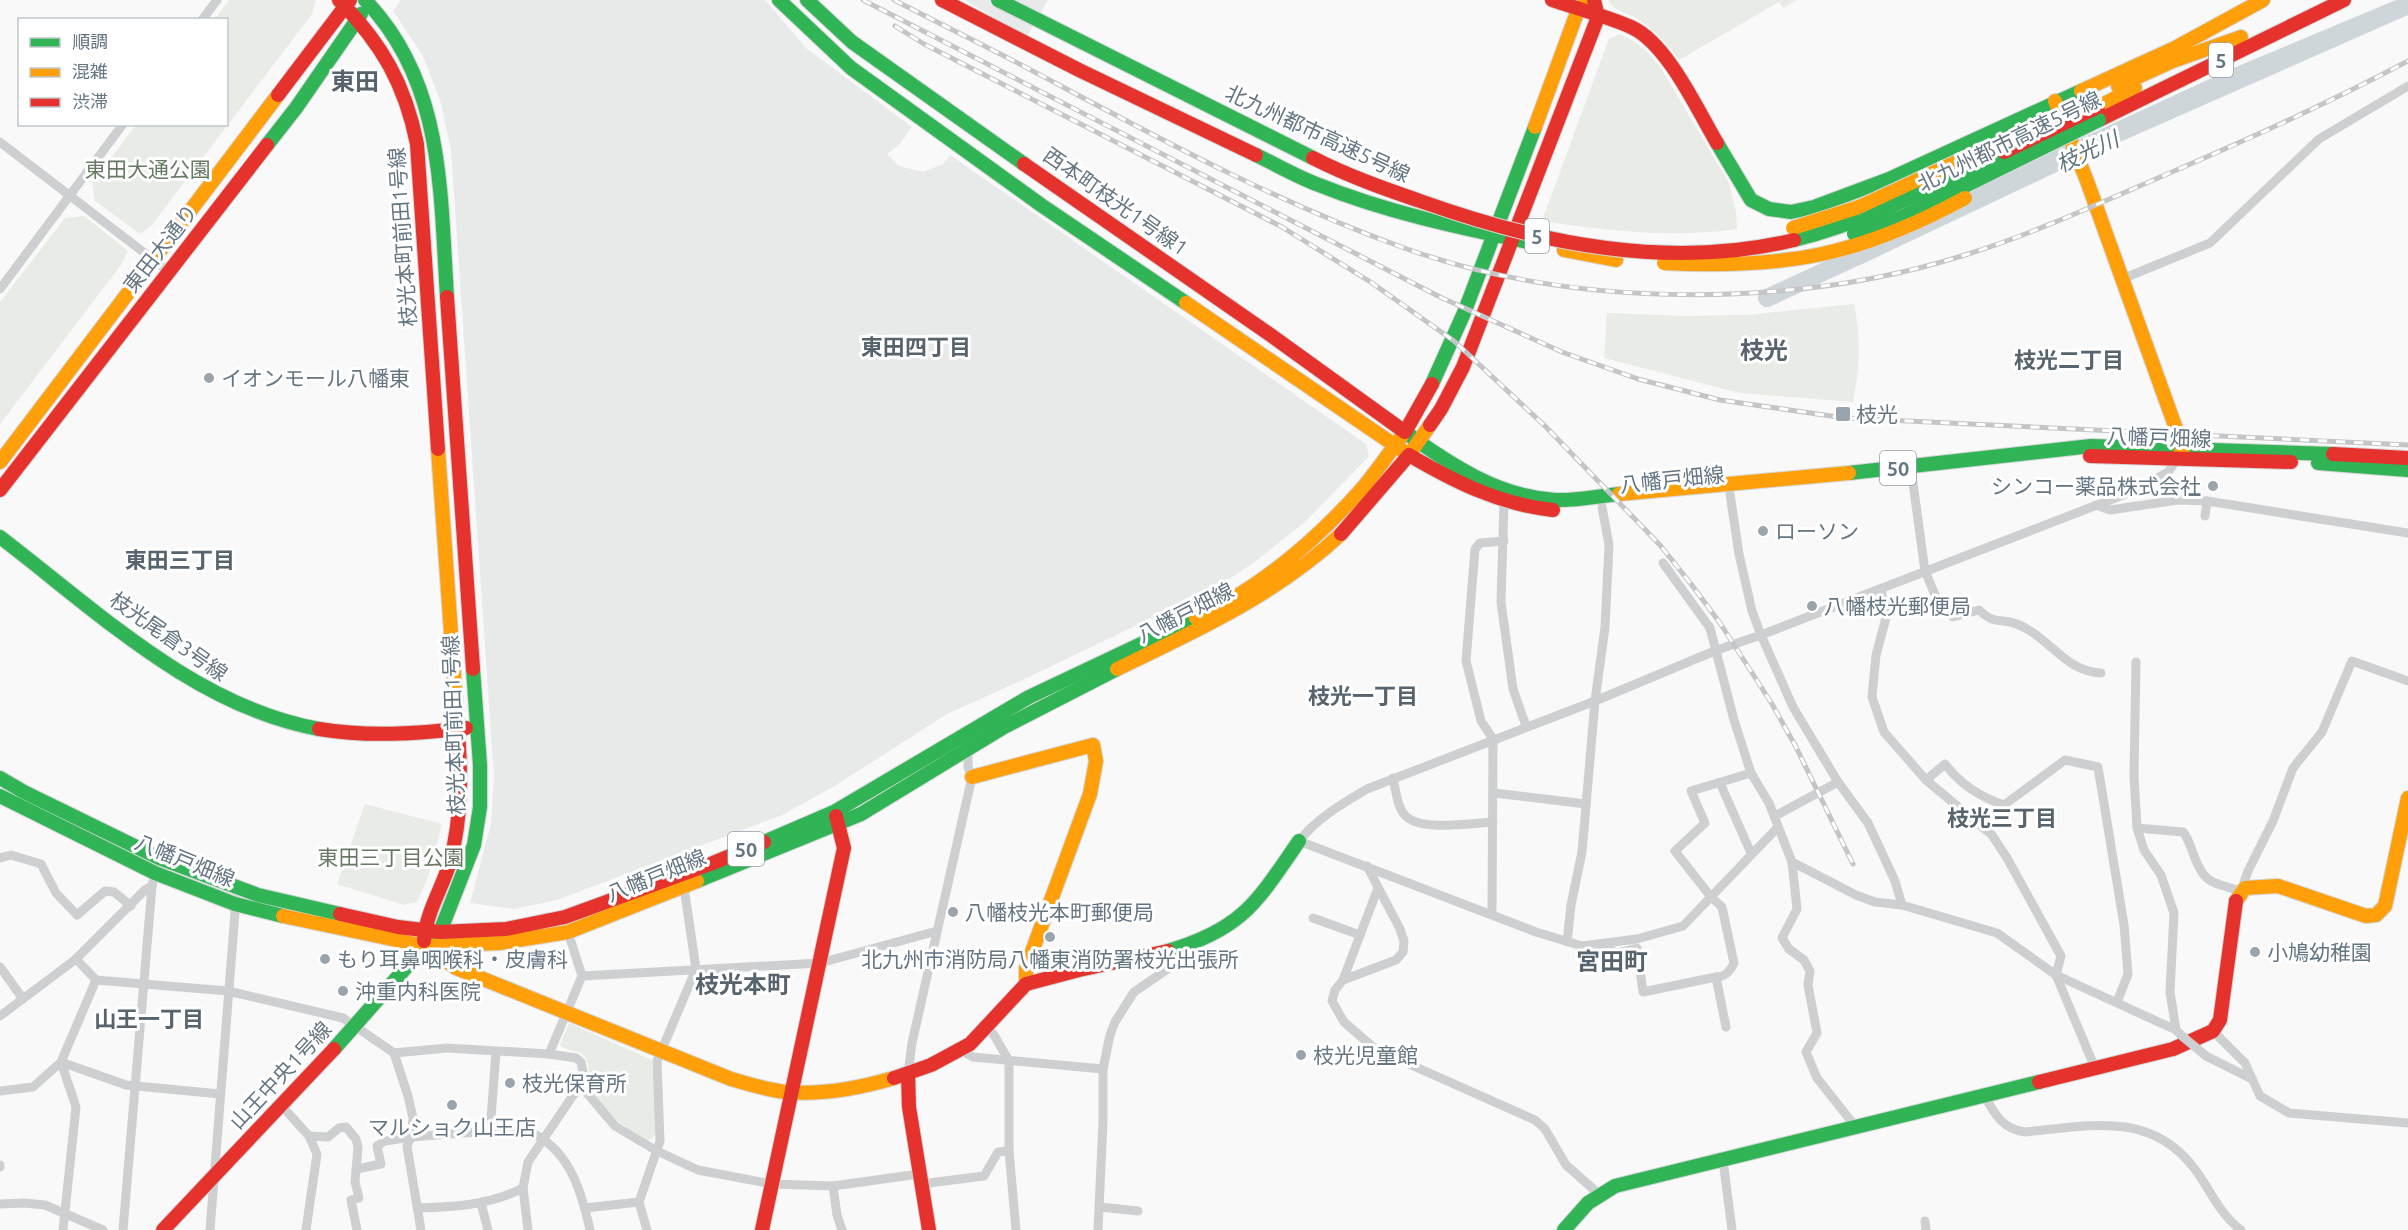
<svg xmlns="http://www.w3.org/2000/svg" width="2408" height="1230" font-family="Ubuntu,'Noto Sans JP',sans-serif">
<rect width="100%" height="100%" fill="#f9f9f9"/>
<g fill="#e8e9e9">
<path d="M401,0H765L806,48L912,127L899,145L887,154L899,166L923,172L943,164L950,155L1366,444L1369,456L1305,522L1256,561L1222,584L1031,676L947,714L833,787L782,815L557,900L514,909L470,903L491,824L494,777L451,150L441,103L423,56L393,11Z"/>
<path d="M965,0H1048L1027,37Z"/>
</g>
<g fill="#e8ebe6">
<path d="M229,0H316L312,14L151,226L140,234L95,201L92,183L136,125L226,124V20L215,19Z"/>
<path d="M1608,0H1797L1783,8L1779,2L1679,60C1668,44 1655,31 1639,20C1628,13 1615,12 1608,0Z"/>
<path d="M1620,34C1638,43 1651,53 1662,70L1729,183L1736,212L1737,229C1671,238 1607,231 1542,221L1609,39Z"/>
<path d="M84,216L128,251L121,265L0,424V302L65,218Z"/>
<path d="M1854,304C1861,340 1860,366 1853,402L1740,393L1604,358L1607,313L1684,316L1747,315Z"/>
<path d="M365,804L442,824L428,877L417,902L404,905L337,884Z"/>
<path d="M569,1023L652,1060L656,1133L652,1139L648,1140C628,1129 600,1112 591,1090C587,1080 591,1066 585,1057C580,1049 567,1052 560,1045Z"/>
</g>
<path fill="#ced6d9" d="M2396,0H2408V15L2129,138L1860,265L1853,249L2056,150L2231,69Z"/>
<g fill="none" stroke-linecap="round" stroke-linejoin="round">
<path stroke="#ced6d9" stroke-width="18" d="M1767,298L1877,247"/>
<defs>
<g id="fast">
<path d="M365,0C444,82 440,190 447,297"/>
<path d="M779,0L851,68L1041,205L1186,303"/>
<path d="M807,0L852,42L1024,164"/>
<path d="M1717,143L1751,200L1769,209L1791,212L1814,207L1889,179L2081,91"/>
<path d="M267,145L296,108L361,14"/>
<path d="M1256,155C1277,165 1297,177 1319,185C1386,212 1457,227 1528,242"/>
<path d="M1432,384L1464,313L1535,127"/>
<path d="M1402,436L1405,432C1449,464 1499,497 1555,500C1576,501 1598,496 1619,494"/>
<path d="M2318,463L2408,470"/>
<path d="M1849,473L2091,446L2333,454"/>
<path d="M0,537C97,611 196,707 319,729"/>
<path d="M0,778L24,792L159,858L258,895L340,914"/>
<path d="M0,796L155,873L235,904L283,916"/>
<path d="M764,842L834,812L1029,697L1196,618"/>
<path d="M697,881L861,814L1004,727L1117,669"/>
<path d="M1168,951C1243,929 1257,902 1299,841"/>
<path d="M334,1049L425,946L440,932L474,845L480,807V765L473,669"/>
<path d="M1564,1230L1588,1203L1615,1186L2039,1082"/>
</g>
<g id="slow">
<path d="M2118,86L2173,61L2241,37"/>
<path d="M2081,91L2177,47L2263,0"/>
<path d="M2055,101L2087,181L2183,448L2179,456"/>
<path d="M2098,107L2135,88"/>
<path d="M1535,127L1578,10L1589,0"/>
<path d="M1564,250L1616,260"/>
<path d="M1186,303L1409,455L1430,425"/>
<path d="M438,449L457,718"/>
<path d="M0,462L278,95"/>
<path d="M1619,494L1849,473"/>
<path d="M1196,618C1259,589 1314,542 1360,491C1375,474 1388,454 1402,436"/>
<path d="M1117,669C1196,631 1277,594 1341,534"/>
<path d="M972,777L1093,745L1096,761L1090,794L1026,968V984"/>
<path d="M2236,901L2245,888L2278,886L2366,916L2376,915L2385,906L2408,798"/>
<path d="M283,916L425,946L500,943L568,932L697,881"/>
<path d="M425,946L456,968L731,1079C749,1084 767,1090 786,1092C821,1095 860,1088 894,1078"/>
</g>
<g id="jam">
<path d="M339,0C382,44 405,84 417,144L438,449"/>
<path d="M942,0L1079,70L1256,155"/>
<path d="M1552,0C1578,9 1606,16 1631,27C1667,43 1697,109 1717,143"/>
<path d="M278,95L350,0"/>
<path d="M2099,120L2344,0"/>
<path d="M1024,164L1272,336L1405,432L1432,384"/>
<path d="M447,297L473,669"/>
<path d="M1430,425L1441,409L1463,367L1598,17L1594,0"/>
<path d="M2333,454L2408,458"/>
<path d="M2090,456L2291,462"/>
<path d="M0,490L267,145"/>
<path d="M1341,534L1409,455C1455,482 1499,504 1553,510"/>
<path d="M319,729C368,737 417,734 466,728"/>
<path d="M340,914L398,927L440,932L506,929L565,917L713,863L764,842"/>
<path d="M424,941C426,912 442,889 450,862C463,814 461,767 457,718"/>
<path d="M908,1074L909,1107L929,1230"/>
<path d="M894,1078L931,1065L970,1044L1026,984L1079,970L1168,951"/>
<path d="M2039,1082L2173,1049L2213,1031L2220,1020L2236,901"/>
<path d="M163,1230L334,1049"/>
<path d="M762,1230L844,848L836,816"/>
</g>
</defs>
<use href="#fast" stroke="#d5d6d7" stroke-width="16"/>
<use href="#slow" stroke="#d5d6d7" stroke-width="16"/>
<use href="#jam" stroke="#d5d6d7" stroke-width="16"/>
<g stroke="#cecfd0" stroke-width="9">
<path d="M202,20L217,0"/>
<path d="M0,142L168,271"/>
<path d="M2122,279L2210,243L2319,139L2408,86"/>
<path d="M0,289L123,124"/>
<path d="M1912,476L1925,571L1938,602L1953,617L1979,610C1996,626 1999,617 2017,624C2051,638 2064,671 2101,673"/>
<path d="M1730,494L1739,554L1752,611L1761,635L1793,707L1838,782L1868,823L1895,881L1902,905"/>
<path d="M1504,502L1501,602L1513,689L1526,726"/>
<path d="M2096,505L2110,510L2178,500L2207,501L2408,533"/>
<path d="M2205,516L2207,501"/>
<path d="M1663,563L1710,628L1734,720L1751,773L1769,803L1792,862L1797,909L1782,938L1789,949L1804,960L1810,971L1808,985L1817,1033L1806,1052L1817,1078L1855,1126"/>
<path d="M1881,589L1886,618L1876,655L1872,697L1884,732L1926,780L1992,835L2007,858L2061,956L2056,975L2095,1068"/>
<path d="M2136,662L2134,776L2137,828L2144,850L2161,875L2174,913L2170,992L2176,1030"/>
<path d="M1393,778C1396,790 1397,810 1408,818C1425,831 1472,823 1493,822"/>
<path d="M1926,780L1945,764C1960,784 1980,797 2004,805L2065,760L2098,767L2124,925L2128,974L2117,1002"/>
<path d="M1720,783L1751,853"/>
<path d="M1494,793L1586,804"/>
<path d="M1775,816L1838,782"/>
<path d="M1778,827L1683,926L1637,939L1582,946L1536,932L1299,841C1317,818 1342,804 1367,789L1595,701L1717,650L1761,635L2141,488L2169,471L2177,459"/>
<path d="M2137,828L2183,832C2188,838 2190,845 2193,853C2204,885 2212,882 2241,891"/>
<path d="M0,858L11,855L41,864L56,893L77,915L105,891L114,892L131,906"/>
<path d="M1792,862L1856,895L1875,902L1902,905L1997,933L2056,975L2176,1030L2182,1036"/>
<path d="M1367,866L1400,929L1404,941L1403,952L1396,960L1343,980L1335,990L1332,1001L1344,1022L1373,1047L1391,1056L1535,1120L1545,1129L1566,1165L1599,1194"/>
<path d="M2245,888L2244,882L2248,871L2273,821L2293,768L2322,732L2352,661L2408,681"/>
<path d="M1492,914L1493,739L1481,721L1466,661L1475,549L1480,543L1504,541"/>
<path d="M1313,918L1360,935"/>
<path d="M568,932L582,976"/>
<path d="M1567,942L1571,905L1582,852L1595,701L1605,627L1609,545L1602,507"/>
<path d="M1598,945L1617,953L1637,948L1643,992L1716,977L1726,1027"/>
<path d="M76,959L96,980L228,991L343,1018L394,1053L408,1096L413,1118L411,1137L407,1146L421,1230"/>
<path d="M0,967L23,999"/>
<path d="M1716,977C1725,977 1730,972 1734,963L1722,907L1711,897L1675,851L1705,823L1691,791L1751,773"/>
<path d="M1343,980L1378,888"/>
<path d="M0,1016L76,959L145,890L152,886"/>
<path d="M987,1028L994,1035L1009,1061V1151L1016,1230"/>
<path d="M2213,1031L2245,1063L2260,1096L2289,1113L2408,1123"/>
<path d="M961,1050L973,1057L1103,1069"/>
<path d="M394,1053L447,1048L549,1054L576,1058L581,1062L587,1093L615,1126L657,1151L698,1170L772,1184L833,1186L919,1174"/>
<path d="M549,1054L582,976L820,963L937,931"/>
<path d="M2206,1056L2252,1079"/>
<path d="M908,1074L912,1043L972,777L968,767V749"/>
<path d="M0,1091L33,1087L61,1062L126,1085L220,1094"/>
<path d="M1984,1095C1995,1114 2002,1129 2025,1132C2087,1126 2150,1110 2194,1168C2210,1189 2219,1214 2241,1230"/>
<path d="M280,1104L309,1136L317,1154L306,1230"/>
<path d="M490,1131L496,1052"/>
<path d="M309,1136L328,1137L339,1128L346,1127L356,1139L358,1147L355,1182L359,1198L351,1200L357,1230"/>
<path d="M1723,1160L1732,1230"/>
<path d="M0,1165V1167"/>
<path d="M357,1169L381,1164L377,1146L385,1141L411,1137L490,1131L536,1135C571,1154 582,1194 590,1230"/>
<path d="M921,1184L984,1176L998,1152L1009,1151"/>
<path d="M833,1186L837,1215L842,1230"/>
<path d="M481,1203L488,1230"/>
<path d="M0,1204L24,1203L45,1205L103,1230"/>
<path d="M1100,1207L1138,1211"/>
<path d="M418,1208C454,1207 490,1205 523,1188"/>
<path d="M585,1208L639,1202"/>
<path d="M1925,1221L1926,1230"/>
<path d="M63,1230L76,1107L61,1062L96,980"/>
<path d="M123,1230L152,886L156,869"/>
<path d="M210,1230L236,900"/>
<path d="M528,1230L523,1188L528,1162L576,1091L584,1085"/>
<path d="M647,1230L639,1202L660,1141L657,1061L696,969L684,887"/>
<path d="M1098,1230L1103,1122V1069L1110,1035L1115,1022L1134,992L1178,962L1186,947"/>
</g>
<use href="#fast" stroke="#30b455" stroke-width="14"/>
<use href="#slow" stroke="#ff9f0a" stroke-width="14"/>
<use href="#jam" stroke="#e5322d" stroke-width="14"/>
<defs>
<g id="rail">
<path d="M863,0L1440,297L1562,352L1638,379L1720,400L1845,418L2408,445"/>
<path d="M894,0C950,29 1006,56 1061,86C1173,146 1286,206 1407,249C1577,309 1796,309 1968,254C2035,233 2100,203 2165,175C2247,140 2329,103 2408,61"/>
<path d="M895,26L924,44L1282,227L1372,283L1454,341L1545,426L1660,545L1691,584L1720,623L1772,704L1796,747L1853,864"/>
</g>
</defs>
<use href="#rail" stroke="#c3c5c6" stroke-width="5"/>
<use href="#rail" stroke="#fff" stroke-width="3" stroke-dasharray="9" stroke-linecap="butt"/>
<defs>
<g id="fast-bridge">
<path d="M998,0L1313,158"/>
<path d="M1854,234L1904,216L2099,120"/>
<path d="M1794,240C1868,222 1935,186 2004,152"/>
</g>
<g id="slow-bridge">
<path d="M1793,228L1859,207L1967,157"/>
<path d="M1664,263C1785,269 1858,256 1965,198"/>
</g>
<g id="jam-bridge">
<path d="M2004,152L2098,107"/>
<path d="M1313,158C1348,176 1385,189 1423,202C1541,244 1670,270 1794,240"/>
</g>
</defs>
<use href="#fast-bridge" stroke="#d5d6d6" stroke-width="16" stroke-linecap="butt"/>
<use href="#slow-bridge" stroke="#d5d6d6" stroke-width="16" stroke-linecap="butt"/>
<use href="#jam-bridge" stroke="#d5d6d6" stroke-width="16" stroke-linecap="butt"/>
<path stroke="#cecfd0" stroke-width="9" d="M2182,1036L2206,1056"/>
<use href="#fast-bridge" stroke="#30b455" stroke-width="14"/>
<use href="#slow-bridge" stroke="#ff9f0a" stroke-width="14"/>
<use href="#jam-bridge" stroke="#e5322d" stroke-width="14"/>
</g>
<g fill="#99a4ac" stroke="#fff" stroke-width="2">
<circle cx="209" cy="378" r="6"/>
<rect x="1835" y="406" width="16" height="16" rx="3"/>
<circle cx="2213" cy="486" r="6"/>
<circle cx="1763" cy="531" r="6"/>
<circle cx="1812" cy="606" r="6"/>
<circle cx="953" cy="912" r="6"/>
<circle cx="1050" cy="937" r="6"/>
<circle cx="2255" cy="952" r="6"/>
<circle cx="325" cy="959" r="6"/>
<circle cx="343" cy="991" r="6"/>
<circle cx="1301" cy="1055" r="6"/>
<circle cx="510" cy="1083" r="6"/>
<circle cx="452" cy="1105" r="6"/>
</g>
<g text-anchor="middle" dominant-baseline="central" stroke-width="6" stroke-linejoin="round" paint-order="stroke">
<g fill="#fff" stroke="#939fa8" stroke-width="1.5">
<rect x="2209" y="43" width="24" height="34" rx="4.5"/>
<rect x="1525" y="219" width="24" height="34" rx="4.5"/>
<rect x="1880" y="451" width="36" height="34" rx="4.5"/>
<rect x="728" y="832" width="36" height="34" rx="4.5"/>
</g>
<g font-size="20" font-weight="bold" fill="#657683">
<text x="2221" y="60">5</text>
<text x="1537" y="236">5</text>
<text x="1898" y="468">50</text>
<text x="746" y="849">50</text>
</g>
<g font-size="21" fill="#657683" stroke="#fff">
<text transform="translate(1318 133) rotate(25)">北九州都市高速5号線</text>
<text transform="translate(2009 141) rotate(-26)">北九州都市高速5号線</text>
<text transform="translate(1116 201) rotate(35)">西本町枝光1号線1</text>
<text transform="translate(402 237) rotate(-94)">枝光本町前田1号線</text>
<text transform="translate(160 248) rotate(-52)">東田大通り</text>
<text transform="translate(2159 437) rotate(2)">八幡戸畑線</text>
<text transform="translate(1672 479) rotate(-6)">八幡戸畑線</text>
<text transform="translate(1185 612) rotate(-27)">八幡戸畑線</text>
<text transform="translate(169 636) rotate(35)">枝光尾倉3号線</text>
<text transform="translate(453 725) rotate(-92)">枝光本町前田1号線</text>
<text transform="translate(185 860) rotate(22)">八幡戸畑線</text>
<text transform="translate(656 875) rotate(-22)">八幡戸畑線</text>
<text transform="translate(280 1075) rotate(-47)">山王中央1号線</text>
</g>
<g font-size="21" fill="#687a64" stroke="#fff">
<text x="148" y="169">東田大通公園</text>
<text x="391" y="857">東田三丁目公園</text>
</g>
<g font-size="21" fill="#657683" stroke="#fff" text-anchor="start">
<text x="221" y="378">イオンモール八幡東</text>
<text x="1856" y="414">枝光</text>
<text x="2201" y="486" text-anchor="end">シンコー薬品株式会社</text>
<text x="1775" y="531">ローソン</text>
<text x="1824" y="606">八幡枝光郵便局</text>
<text x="965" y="912">八幡枝光本町郵便局</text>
<text x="2267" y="952">小鳩幼稚園</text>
<text x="337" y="959">もり耳鼻咽喉科・皮膚科</text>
<text x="1050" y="959" text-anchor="middle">北九州市消防局八幡東消防署枝光出張所</text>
<text x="355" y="991">沖重内科医院</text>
<text x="1313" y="1055">枝光児童館</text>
<text x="522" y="1083">枝光保育所</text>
<text x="452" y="1127" text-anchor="middle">マルショク山王店</text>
</g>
<g font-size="22" font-style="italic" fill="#60757c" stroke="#fff">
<text transform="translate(2087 151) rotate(-25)">枝光川</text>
</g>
<g font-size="22" font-weight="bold" fill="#57646e" stroke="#fff">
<text x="916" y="346">東田四丁目</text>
<text x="2069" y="359">枝光二丁目</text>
<text x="180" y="559">東田三丁目</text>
<text x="1363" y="695">枝光一丁目</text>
<text x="2002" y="817">枝光三丁目</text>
<text x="149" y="1018">山王一丁目</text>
</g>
<g font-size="24" font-weight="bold" fill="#57646e" stroke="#fff">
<text x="355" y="81">東田</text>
<text x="1764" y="350">枝光</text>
<text x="1612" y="961">宮田町</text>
<text x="743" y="984">枝光本町</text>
</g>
</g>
<rect x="18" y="18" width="210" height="108" fill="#ffffff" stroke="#c1c8cd" stroke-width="1.5"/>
<rect x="30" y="38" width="30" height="9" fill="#30b455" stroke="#c1c8cd" stroke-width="1.5"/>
<text x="72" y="48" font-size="18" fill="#657683">順調</text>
<rect x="30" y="68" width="30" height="9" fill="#ff9f0a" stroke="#c1c8cd" stroke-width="1.5"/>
<text x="72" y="78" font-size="18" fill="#657683">混雑</text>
<rect x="30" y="98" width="30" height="9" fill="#e5322d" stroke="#c1c8cd" stroke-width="1.5"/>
<text x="72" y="108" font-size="18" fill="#657683">渋滞</text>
</svg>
